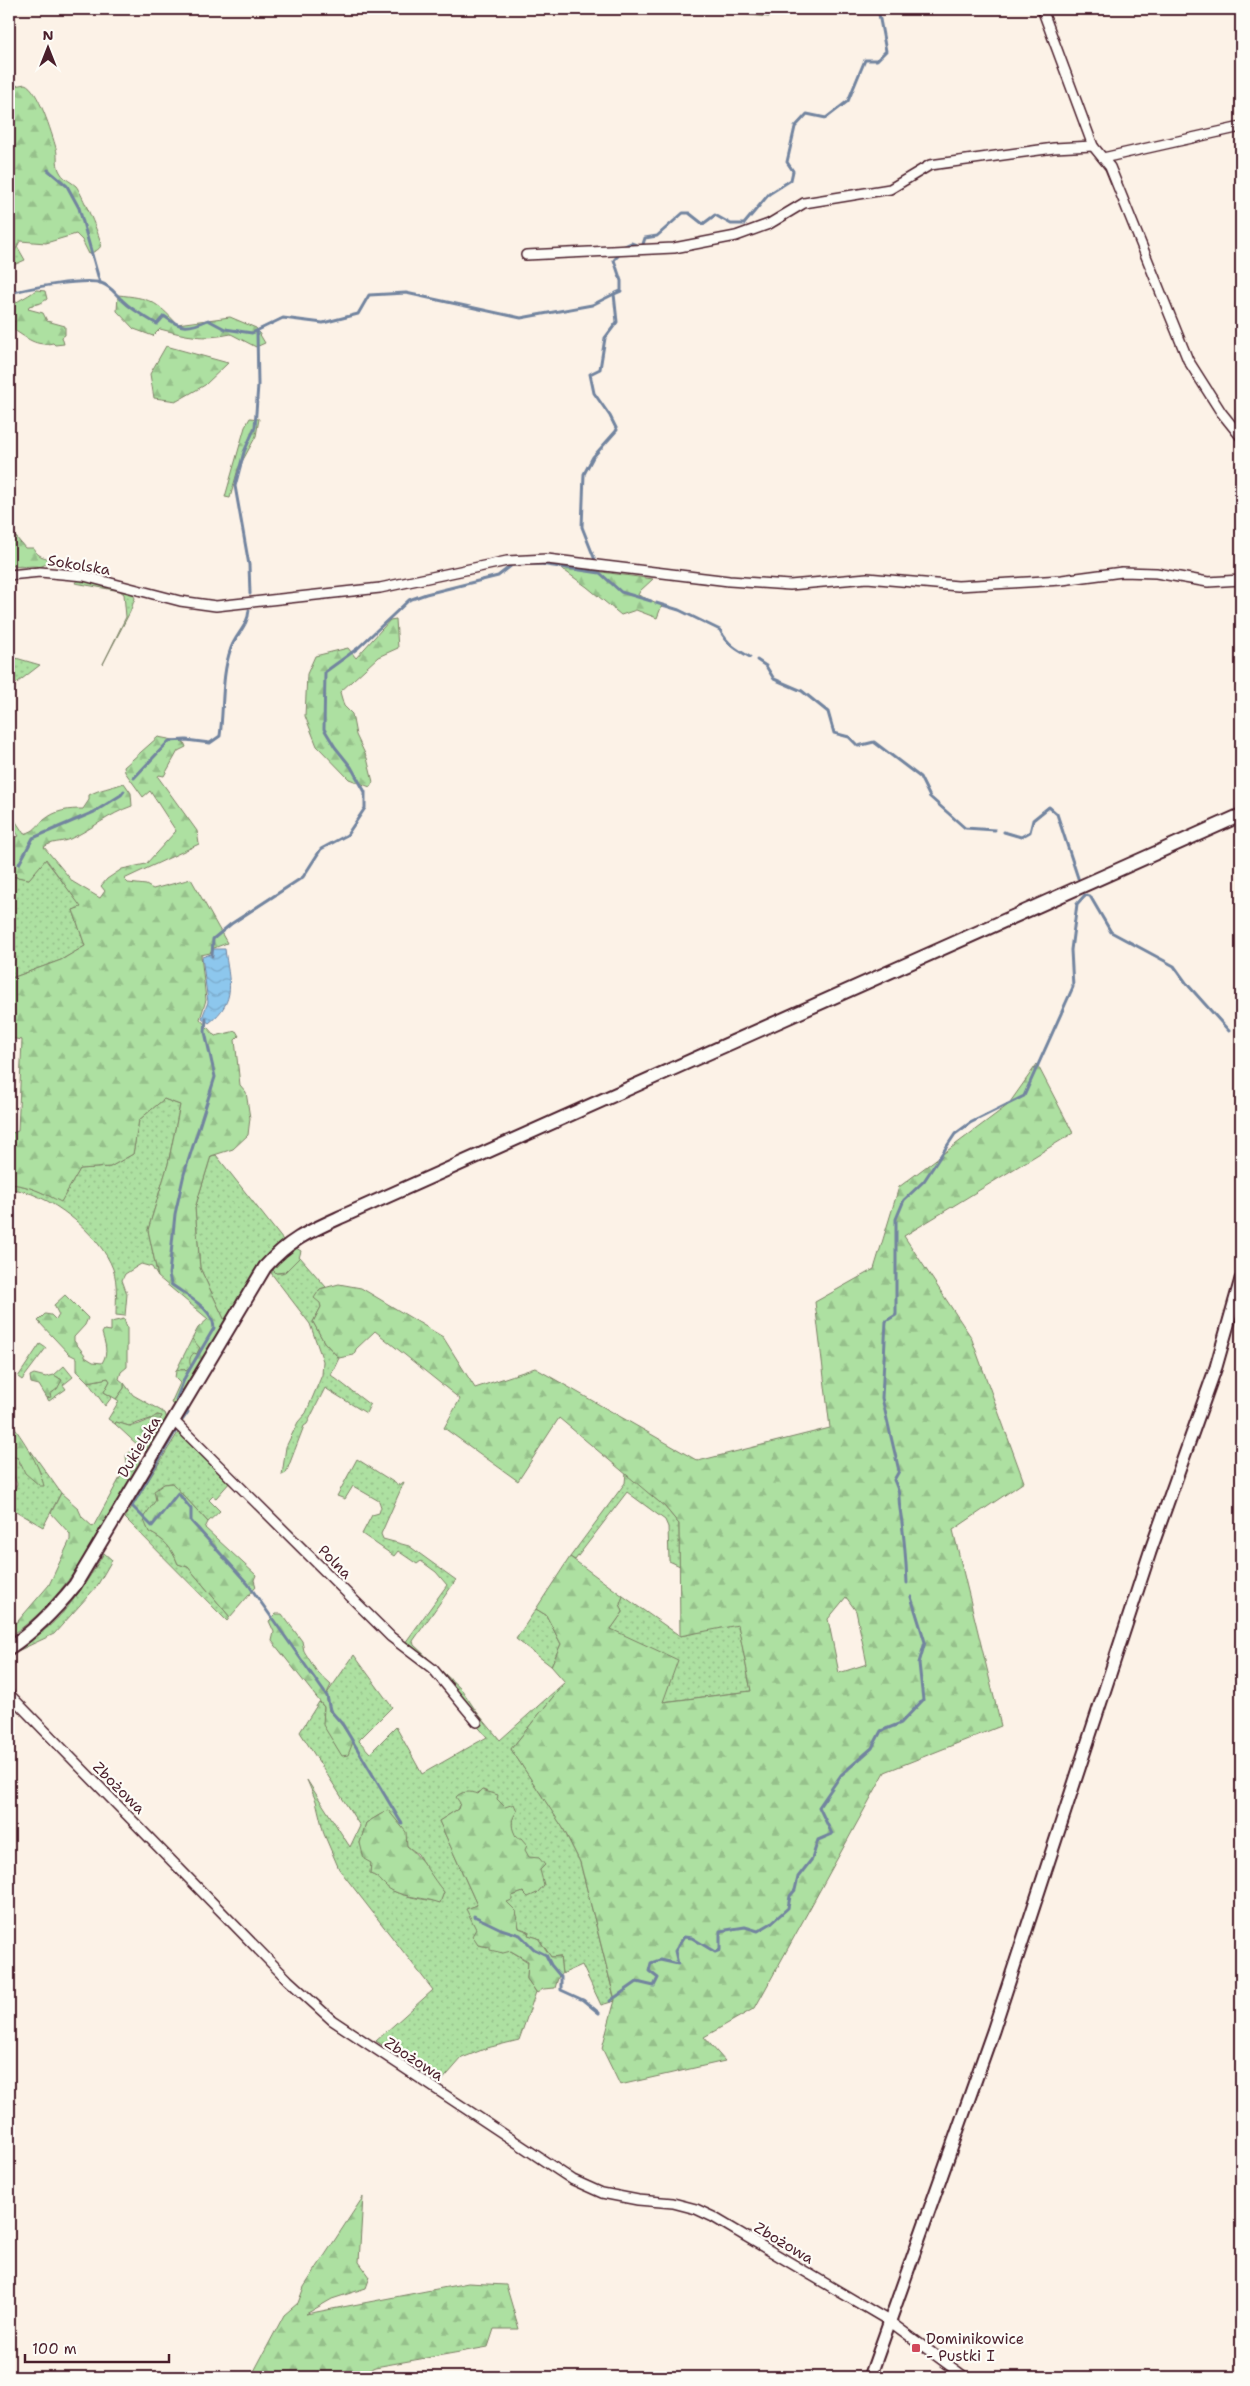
<svg xmlns="http://www.w3.org/2000/svg" width="1250" height="2386" font-family="'Shantell Sans',sans-serif">
<defs>
<pattern id="grass-dots" width="8" height="8" patternUnits="userSpaceOnUse" patternTransform="scale(1.25)"><rect width="8" height="8" fill="#ade0a1"/><path d="M2 2h.1M6 6h.1" fill="none" stroke="#96c08b" stroke-width="1.8" stroke-linecap="round"/></pattern>
<pattern id="forest-firs" width="22" height="20" patternUnits="userSpaceOnUse" patternTransform="scale(1.25)"><rect width="22" height="20" fill="#ade0a1"/><path d="M5 1l3.5 6h-7zM16 11l3.5 6h-7z" fill="#96c08b"/></pattern>
<pattern id="water-waves" width="16" height="10" patternUnits="userSpaceOnUse" patternTransform="scale(1.25)"><rect width="16" height="10" fill="#8dc7ed"/><path d="M0 5q4-4 8 0t8 0" fill="none" stroke="#7baacb"/></pattern>
</defs>
<rect width="100%" height="100%" fill="#fcf2e7"/>
<filter id="ink" filterUnits="userSpaceOnUse"><feTurbulence type="fractalNoise" baseFrequency=".02" numOctaves="2"/><feDisplacementMap in="SourceGraphic" scale="10" xChannelSelector="R" yChannelSelector="G"/><feConvolveMatrix kernelMatrix="1 2 1 2 8 2 1 2 1" color-interpolation-filters="sRGB"/></filter>
<g filter="url(#ink)">
<g fill="url(#grass-dots)" stroke="#7c8066" fill-rule="evenodd">
<path d="M17,246L25,260L9,267V255L12,256Z"/>
<path d="M77,580H90L132,593L135,598L130,612L103,664L126,617L124,594L120,591L75,583Z"/>
<path d="M9,656L40,665L9,689Z"/>
<path d="M45,859L82,907L73,910L85,946L61,960L9,979V878L11,876L29,879Z"/>
<path d="M164,1099L180,1105L168,1164L148,1230L158,1277L152,1267L141,1264L125,1274L122,1280L127,1294L125,1316L116,1315C116,1301 118,1283 113,1269C101,1235 47,1190 9,1189V1184C29,1185 43,1193 61,1201L80,1169L110,1167L133,1154L139,1120Z"/>
<path d="M216,1155L283,1240L270,1251L225,1321L200,1268L195,1208L211,1156Z"/>
<path d="M300,1257L326,1287L320,1289L321,1307L313,1322L324,1342L339,1358L331,1375L370,1405L366,1413L325,1388L307,1424L304,1426L286,1473L282,1475L286,1447L298,1422L306,1413L322,1375L323,1361L310,1324L271,1273L273,1270L276,1273H282Z"/>
<path d="M192,1339L200,1347L191,1367L186,1372L176,1371Z"/>
<path d="M40,1344L46,1348L22,1380L18,1377Z"/>
<path d="M64,1366L73,1377L63,1385L66,1389L49,1401L47,1398L62,1380L54,1375Z"/>
<path d="M108,1378L110,1381L104,1392L112,1397L105,1406L88,1382Z"/>
<path d="M124,1383L133,1395L165,1413L167,1419L147,1453L142,1449L162,1416L157,1415L153,1418L129,1426L116,1422L115,1424L108,1419L119,1401L116,1399L124,1388Z"/>
<path d="M179,1431L231,1481L216,1498L213,1496L209,1500L220,1511L208,1522L172,1483L164,1484L155,1491L156,1499L149,1532C165,1540 171,1547 178,1564L188,1567L230,1617L227,1621L125,1518Z"/>
<path d="M31,1451L61,1493L43,1527L9,1507V1501L17,1484L9,1464V1455L18,1458L20,1465L41,1474L32,1457Z"/>
<path d="M357,1459L398,1485L404,1482L381,1534L383,1539L409,1546L456,1580L413,1641L414,1645L462,1690L476,1711L500,1740L565,1682L511,1749L562,1826L580,1862L615,2001L601,2005L582,1965L562,1974L560,1956L551,1957L538,1938L528,1935L529,1931L519,1928L516,1911L507,1902L512,1896L523,1892L528,1896L537,1893L544,1885L512,1831V1818L505,1807L491,1794L483,1790L460,1803L458,1809L439,1821L477,1905L478,1945L511,1951L528,1962L527,1979L536,1992L519,2040L487,2048L462,2058L440,2083L376,2041L433,1990L339,1869L324,1834L316,1801L307,1780L350,1847L360,1826L300,1732L319,1702L324,1707L323,1715L337,1718L329,1711L326,1695L354,1655L392,1707L360,1739L359,1741L370,1753L396,1727L422,1774L487,1737L405,1643L447,1585L436,1572L421,1561L417,1564L398,1551L394,1556L362,1534L372,1515L379,1513L381,1507L379,1501L353,1486L345,1499L337,1496ZM388,1810L407,1846L418,1854L430,1877L444,1892L440,1902C424,1899 408,1898 393,1891C383,1886 381,1877 370,1874L371,1863L360,1843L366,1823Z"/>
<path d="M626,1473L665,1507L679,1524L680,1566L669,1561L668,1527L665,1520L627,1492L575,1560L570,1557L625,1483Z"/>
<path d="M104,1553L112,1560L97,1586L54,1634L9,1655C15,1645 31,1640 41,1633C68,1612 87,1582 104,1553Z"/>
<path d="M623,1596L680,1636L738,1624L751,1691L662,1702L611,1629L623,1612L620,1604Z"/>
<path d="M536,1609L546,1615L561,1644L551,1666L516,1639Z"/>
</g>
<g fill="url(#forest-firs)" stroke="#7c8066" fill-rule="evenodd">
<path d="M727,9H757L768,13L769,17L732,13Z"/>
<path d="M25,84C38,88 52,134 56,148C58,155 56,163 59,170C63,179 69,180 76,186C80,190 102,240 101,245C100,250 93,252 89,254L82,240L76,234L46,243L20,241L13,255H9V87Z"/>
<path d="M36,290L45,291L47,299L41,303L29,306L28,309L43,313L47,321L65,326V335L62,337L64,344L55,345L53,343C36,347 27,338 14,330L15,321L9,324V308C17,300 26,298 36,290Z"/>
<path d="M118,295C150,298 156,301 177,324L230,317L256,328L265,343L256,347L231,334C203,340 187,336 160,329L153,336L134,329L117,311Z"/>
<path d="M166,346L228,363L205,385L177,401L154,398L150,374Z"/>
<path d="M250,418L259,419L256,436L238,469L230,498L225,497L245,427Z"/>
<path d="M9,537H16L25,548H33C39,559 48,558 59,560L60,565L46,564L40,567C29,564 20,570 9,564Z"/>
<path d="M558,566L653,579L640,591L638,595L662,605L657,618L636,610L621,615L587,587Z"/>
<path d="M396,619L398,648L378,657L340,692L344,706L352,714L356,735L367,758L373,782L370,787L349,779L317,746L305,716L307,674L315,656L348,648L356,658L390,620Z"/>
<path d="M158,737L184,742L186,747L178,751L164,776L159,775L158,777L197,831L199,844L124,879L128,883L146,885L153,889L191,879L227,943L214,948L210,953L201,955L206,1000L200,1019L215,1036L236,1031L239,1036L235,1040L240,1085L246,1092L250,1118L248,1135L233,1149L211,1156L195,1208L200,1268L225,1321L174,1405L171,1403L180,1383L175,1378L176,1371L184,1369L186,1371L191,1367C189,1362 189,1357 194,1353L197,1354L200,1348L192,1339L198,1328L208,1319L158,1277L148,1230L168,1164L180,1105L164,1099L139,1120L133,1154L110,1167L80,1169L61,1202C43,1193 29,1185 9,1184V1134L18,1131L22,1040L9,1038V979L61,960L85,946L73,910L81,907L46,859L29,879L11,876L9,878V839L19,836L9,823V811L24,834C37,830 35,827 44,820C56,810 68,809 83,809L89,800V795C100,789 111,788 124,783L131,793L132,806C109,814 92,829 70,839C61,843 52,841 44,847L73,882L100,898L105,891L101,886L107,879L122,869L146,864L176,831L150,791L143,797L125,772L124,767Z"/>
<path d="M1037,1064L1073,1133L904,1236L971,1337L1024,1482L953,1530L1001,1726L885,1772L755,2008L704,2037L725,2061L620,2085L602,2048L615,2000L580,1862L563,1828L511,1749L565,1682L551,1666L561,1644L546,1615L536,1609L570,1557L623,1596L620,1604L623,1612L611,1629L678,1660L663,1702L751,1691L738,1625L680,1636L679,1524L665,1507L559,1418L518,1481L444,1428L460,1399L375,1331L356,1349L354,1355L339,1358L324,1342L313,1322L321,1307L320,1303L314,1298L320,1289L339,1284L361,1288L443,1337L475,1388L535,1368L698,1461L830,1428L815,1302L874,1269L899,1187L1008,1105ZM846,1597L856,1611L867,1664L839,1673L828,1619Z"/>
<path d="M296,1248L301,1251L299,1258L285,1272L276,1273L273,1270C279,1261 286,1252 296,1248Z"/>
<path d="M65,1295L88,1318L85,1325L74,1337V1341L85,1355V1357L93,1362L102,1363C109,1352 105,1344 102,1333L104,1330L111,1331V1322L124,1319L127,1328V1367L121,1372L119,1379L124,1383V1388L116,1399L104,1392L110,1381L108,1378L88,1382L77,1371V1358L69,1354L38,1321L45,1314L51,1315L56,1320L59,1315L54,1305Z"/>
<path d="M34,1374L46,1377L54,1375L62,1380L57,1389L50,1394L51,1397L47,1398L39,1385L31,1383L30,1376Z"/>
<path d="M157,1415L162,1416L142,1449L115,1424L116,1422C120,1423 125,1425 129,1426C136,1427 152,1419 157,1415Z"/>
<path d="M9,1420C24,1441 38,1461 44,1486H40L25,1473L18,1458L9,1455Z"/>
<path d="M131,1451L141,1463C103,1524 71,1597 9,1637V1627L18,1621L49,1585L70,1540V1534L51,1513L61,1493L78,1508L82,1517L93,1527L127,1465L126,1455Z"/>
<path d="M172,1483L208,1522L205,1528L256,1575L254,1580L256,1587L230,1617L188,1567L178,1564C171,1547 165,1540 149,1532L143,1518L156,1500L154,1491L164,1484Z"/>
<path d="M276,1614H282L302,1641L304,1651L317,1672L331,1685L326,1695L329,1711L337,1718L353,1742L348,1755L342,1756L323,1725L324,1707L272,1641L274,1632L269,1621Z"/>
<path d="M482,1790L498,1795L497,1799L505,1807L514,1804L517,1811C510,1821 511,1828 517,1838H521L527,1845L525,1850L529,1857L539,1858L545,1865L540,1870L544,1885L537,1893L528,1897L523,1892L512,1896V1900L507,1902L516,1911L519,1928L529,1932L528,1935L538,1938L551,1957L560,1956L562,1974L559,1975L555,1988L543,1989L537,1993L527,1979L528,1961L511,1951L503,1953L490,1950V1947L478,1945L472,1936L476,1929L466,1909L477,1905L439,1821L458,1809L460,1803L456,1797C461,1791 471,1791 478,1794Z"/>
<path d="M388,1810L406,1832L407,1846C423,1858 431,1877 444,1892L440,1903C423,1897 408,1898 393,1891C383,1886 381,1877 370,1874L371,1863L364,1859L360,1843L366,1823Z"/>
<path d="M363,2197L359,2262L370,2277L366,2288L332,2299L306,2314L468,2283L506,2285L519,2329H494L488,2347L375,2367L353,2377H251L284,2315L298,2303L304,2287Z"/>
</g>
<path fill="url(#water-waves)" stroke="#72849f" d="M214,949H225C229,982 238,1000 209,1023L202,1018L208,1002L202,957L211,954Z"/>
<g fill="none" stroke-linecap="round" stroke-linejoin="round">
<g stroke="#72849f" stroke-width="3">
<path d="M48,170L67,186L79,208L100,283"/>
<path d="M622,247L631,243L642,247L645,238L657,236L683,213H689L703,224L715,215L731,224H744L769,194L791,180L793,171L787,162L795,127L807,114L826,118L848,101L865,60H877L886,51L878,9"/>
<path d="M9,294C25,288 85,278 101,283C111,286 115,294 122,300C132,310 145,317 157,324L164,316C181,329 188,329 208,320L225,329L252,333L283,318L323,323L358,314L369,295L406,293L521,318L592,305L614,294"/>
<path d="M595,560L582,527L584,474L593,457L617,430L610,416L594,393L590,374L600,369L605,338L617,322L614,294L621,291V281L614,260L618,256"/>
<path d="M250,594L249,565L235,486L244,452L255,427L258,385L257,331"/>
<path d="M656,603L679,610L720,630C727,644 737,650 750,657"/>
<path d="M757,660L766,666L774,679L802,691L828,712L834,733L849,737L858,746L874,742L920,777L930,797L965,828L995,830"/>
<path d="M134,778L169,741L186,740L210,743L220,736C224,707 221,676 231,648C236,634 248,626 249,610"/>
<path d="M1004,832L1021,837L1030,832L1033,820L1049,807L1057,814L1078,878"/>
<path d="M19,864L33,838L94,812L121,795L124,791"/>
<path d="M212,956L213,939L231,924L303,877L321,849L347,835L365,808V792L351,767L335,747L324,729L325,672L358,648L409,600L426,594L498,576L512,565L540,564L600,573L621,592L651,601"/>
<path d="M176,1400L185,1377L214,1328C214,1309 185,1295 171,1284L169,1274L175,1214L184,1174L215,1077L205,1032L206,1018"/>
<path d="M181,1422L188,1412"/>
<path d="M177,1429L132,1506L152,1526L178,1493L191,1509V1521L248,1584L327,1696L330,1710L343,1725L402,1824"/>
<path d="M907,1583C906,1558 904,1534 900,1509C898,1495 901,1495 894,1480L899,1471L882,1398L886,1321L896,1315V1219L904,1200L924,1181L955,1134L970,1123L1024,1096L1073,987L1071,950L1077,904L1085,895L1090,896L1111,932L1174,966L1187,984L1229,1031"/>
<path d="M474,1916L501,1929L520,1935L534,1949L546,1955L551,1965L561,1977V1990L583,2000L599,2013"/>
<path d="M610,2001L637,1982L654,1986L658,1978L649,1971L651,1963L660,1960L678,1964L675,1951L684,1937L692,1938L715,1952L720,1950V1931L745,1927L758,1931L770,1924L788,1908L790,1896L795,1890L798,1877L812,1859L818,1840L832,1834L819,1807L841,1775L872,1748L881,1731L901,1723L923,1700L919,1663L925,1642L911,1597"/>
</g>
<defs>
<g id="minor">
<path d="M1042,9L1093,146L1110,167L1188,360L1221,412L1241,437"/>
<path d="M1103,158L1241,127"/>
<path d="M526,255L674,248L736,236L769,224L804,203L890,189L930,165L1054,148L1093,146"/>
<path d="M9,575L40,572L84,576L180,601L216,606L380,588L507,561L547,559L729,581L790,585L867,578L958,586L1062,580L1122,572L1156,573L1208,582L1241,580"/>
<path d="M174,1421L391,1637L433,1669L477,1722"/>
<path d="M9,1694L288,1980L332,2020L573,2180L602,2193L638,2200L673,2203L696,2209L713,2217L889,2321L965,2377"/>
</g>
<path id="tertiary" d="M870,2377L993,2031L1150,1552L1216,1367L1241,1279"/>
<path id="secondary" d="M9,1648C35,1631 55,1610 75,1585L265,1267C290,1239 310,1231 343,1216L1241,815"/>
</defs>
<use href="#minor" stroke="#4a1f2b" stroke-width="12"/>
<use href="#tertiary" stroke="#4a1f2b" stroke-width="15"/>
<use href="#secondary" stroke="#4a1f2b" stroke-width="16"/>
<use href="#minor" stroke="#fdfcf7" stroke-width="9"/>
<use href="#tertiary" stroke="#fdfcf7" stroke-width="11"/>
<use href="#secondary" stroke="#fdfcf7" stroke-width="12"/>
</g>
</g>
<rect fill="#d1495b" stroke="#fdfcf7" stroke-width="2" x="911" y="2343" width="10" height="10" rx="2.5"/>
<g text-anchor="middle" dominant-baseline="central" stroke-width="4.5" stroke-linejoin="round" paint-order="stroke">
<g font-size="15" fill="#4a1f2b" stroke="#fdfcf7">
<text transform="translate(79 565) rotate(9)">Sokolska</text>
<text transform="translate(139 1447) rotate(-59)">Dukielska</text>
<text transform="translate(335 1562) rotate(45)">Polna</text>
<text transform="translate(119 1788) rotate(45)">Zbożowa</text>
<text transform="translate(414 2059) rotate(33)">Zbożowa</text>
<text transform="translate(784 2243) rotate(31)">Zbożowa</text>
</g>
<g font-size="15" fill="#4a1f2b" stroke="#fdfcf7" text-anchor="start">
<text x="926" y="2339">Dominikowice<tspan x="926" dy="17">- Pustki I</tspan></text>
</g>
</g>
<rect width="1250" height="2386" fill="none" stroke="#fdfcf7" stroke-width="30"/>
<rect x="15" y="15" width="1220" height="2356" fill="none" stroke="#4a1f2b" stroke-width="2" filter="url(#ink)"/>
<g transform="translate(48 48)" stroke="#fdfcf7" stroke-width="4" paint-order="stroke">
<path d="M0-4L9 19L0 12L-9 19Z" fill="#4a1f2b"/>
<text y="-8" font-size="14" font-weight="bold" text-anchor="middle" fill="#4a1f2b">N</text>
</g>
<path d="M25 2354v8h144v-8" fill="none" stroke="#4a1f2b" stroke-width="2.5"/>
<text x="32" y="2354" font-size="15" fill="#4a1f2b" stroke="#fdfcf7" stroke-width="4" paint-order="stroke">100 m</text>
</svg>
